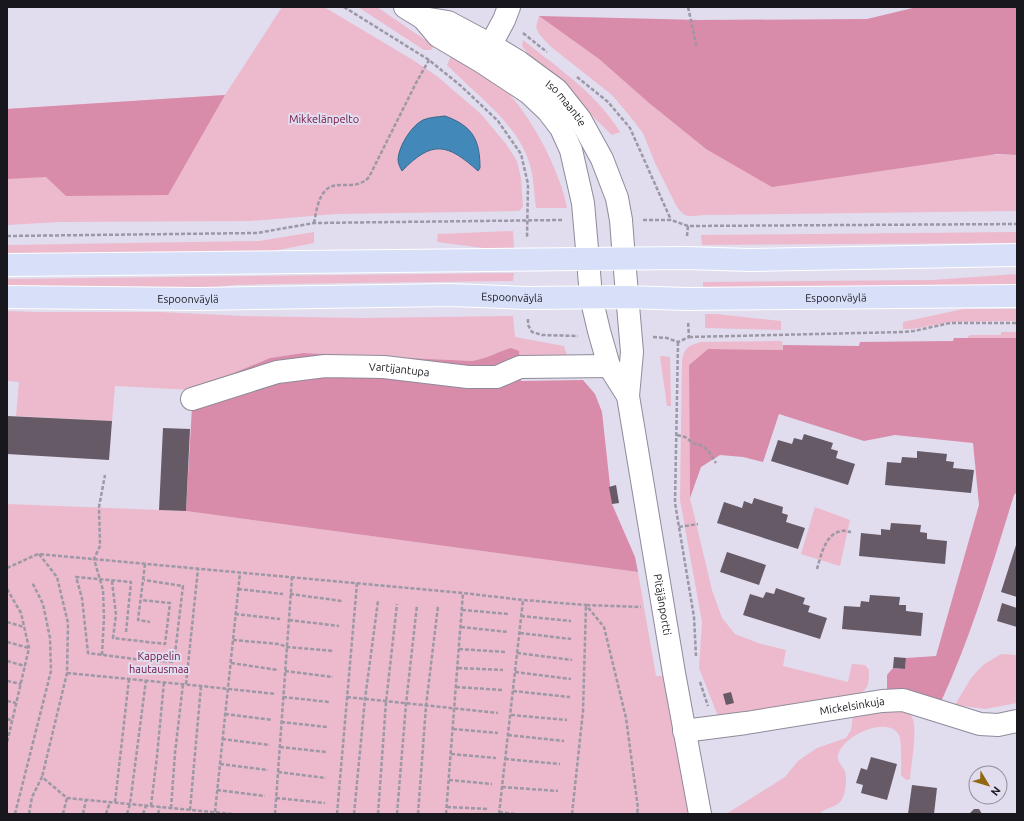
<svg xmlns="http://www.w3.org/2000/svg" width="1024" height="821" font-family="Ubuntu,sans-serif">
<rect width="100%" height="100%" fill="#e1dcee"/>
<g fill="#ecbacc">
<path d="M282,7H324L413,60L438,77L481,114L506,144L517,161L521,178L523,207L519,211L336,214L251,221L59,222L7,225V109L225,95Z"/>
<path d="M358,7H377L434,46L431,50H424Z"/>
<path d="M539,16L599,59L649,103L706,149L1017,155V211L703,215C689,217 684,218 676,205L655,163L643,133L629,115L612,95L550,46L539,34L536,27Z"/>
<path d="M523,40C558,68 597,94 620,132L612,135C583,106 547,79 522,46Z"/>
<path d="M451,56C466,65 483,74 498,84C527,106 561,172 567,208H536C534,193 534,176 529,162C517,123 474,93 447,65Z"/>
<path d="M513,231L514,249H491L437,242L438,234Z"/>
<path d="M314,232V243L258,254L7,257V245L259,241Z"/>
<path d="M1017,232V243L702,245L701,235Z"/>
<path d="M514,273L513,281L271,284L235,285L199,289L7,288V279Z"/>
<path d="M1017,274V286L703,290V282L932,280Z"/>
<path d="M963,309H1017V321L952,322L912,329H903V322Z"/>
<path d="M7,311L36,312H160L242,316L363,318L513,316L515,337L564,346L567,355L520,357L496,353L484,359L472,361L303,353L270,358L193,390L115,386L112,421L16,416L19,382L7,381Z"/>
<path d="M705,314H716L781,321V330L705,328Z"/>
<path d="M1001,332H1017V338H967L970,335H1001Z"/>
<path d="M782,341L783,350L708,349L689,365L690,498L712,590L722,618L735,634L758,643L786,650L783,666L848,682L852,664L865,665L869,670C869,688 868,689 852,698L718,716L699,668L702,622L680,500L682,360C685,347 688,346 701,342Z"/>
<path d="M660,356L670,357L671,406H667Z"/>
<path d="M7,504L186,511L638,572L656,676H665L688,814H7Z"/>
<path d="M815,507L850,520L840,566L801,554Z"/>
<path d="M1001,654L1017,655V703L985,709L955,705L971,678L983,665Z"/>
<path d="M896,709C902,710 909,711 912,717C918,729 911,764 910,779L906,780L901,775C901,767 902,741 899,735C887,714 840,737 838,756C837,763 844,767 845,772C847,779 846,791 843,797C839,809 825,806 820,814H726L785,777L798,761L817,748L846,738L851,730L853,715Z"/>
</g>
<g fill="#d98baa">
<path d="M917,7H1017V155L997,154L772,187L706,149L649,103L599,59L539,16L700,20L867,19Z"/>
<path d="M225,95L168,195L66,196L46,177L7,179V109Z"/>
<path d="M954,338H1017V492L1014,495C992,566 971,637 940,704L887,692V675L893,668L905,669L906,658L936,656L979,505L973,443L895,435L864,441L779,414L763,462L743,457L720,455L701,467L690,498L689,365L708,349L783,350V345L859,346L860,342L953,341Z"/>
<path d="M511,348L519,351L521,381L583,380L595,394L602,412L612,504L635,557L638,572L186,511L193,390L270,358L303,353L472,361C486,359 497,352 511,348Z"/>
</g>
<path fill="#4289ba" stroke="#36678b" d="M445,116C473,126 480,140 480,168L478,171C447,143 432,140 402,171C400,167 398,164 398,159C399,146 411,126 423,120C430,117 438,117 445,116Z"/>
<g fill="#665a66">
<path d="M7,416L112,421L109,460L7,454Z"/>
<path d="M163,428L190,429L186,511L159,510Z"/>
<path d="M804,434L833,443L831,449L838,451L836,458L855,464L848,485L771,461L778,440L792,444L794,438L802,440Z"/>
<path d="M917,451L947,454L946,461L954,462L953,468L974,470L971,493L885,485L887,462L901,463L902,457L917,458Z"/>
<path d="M616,485L619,503L612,504L609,487Z"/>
<path d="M754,498L783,507L782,513L788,515L786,522L805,528L798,549L717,523L724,502L742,508L744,501L752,504Z"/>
<path d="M891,523L921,525L920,532L927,533V539L947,541L945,564L859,556L861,533L881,535V529L890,530Z"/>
<path d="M1017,542V597L1001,592Z"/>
<path d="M727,552L766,565L759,585L720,572Z"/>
<path d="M776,588L805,598L803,604L810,606L808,612L827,618L820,639L743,615L750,594L763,598L766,592L774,594Z"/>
<path d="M870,595L900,597L899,605H906V611L923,613L921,636L842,629L844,606L860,607L861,601L869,602Z"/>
<path d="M1002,603L1017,608V627L997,621Z"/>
<path d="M894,657L906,658L905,669L893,668Z"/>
<path d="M731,692L734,703L726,705L723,694Z"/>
<path d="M871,757L897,764L887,800L861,793L863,785L856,783L861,768L867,770Z"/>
<path d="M912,785L937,788L934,814H908Z"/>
<path d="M974,809H979L982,814H969Z"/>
</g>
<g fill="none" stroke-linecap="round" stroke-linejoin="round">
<defs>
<g id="minor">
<path d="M482,61L504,20L509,7"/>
<path id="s1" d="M192,399L277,372L325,366L384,367L468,377H497L520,367L609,366"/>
<path id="s2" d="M684,731L746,723L882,701L903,700L980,724L998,725L1017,721"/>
</g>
<g id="tertiary">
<path id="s3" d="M624,259L632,352L628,396L674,673L700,814"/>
<path d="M588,260L591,297L599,331L609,366L628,396"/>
</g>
<g id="secondary">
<path d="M405,7L423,18L438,36L482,62L529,93L548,111L561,128L571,150L583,203L588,260"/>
<path id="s4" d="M423,18L448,22L491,45L519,62L557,90L580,119L602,159L617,198L621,220L624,259"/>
</g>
<g id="primary">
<path d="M7,265L686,258L750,260L1017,255"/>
<path id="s5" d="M7,297L198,299L451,295L527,298L627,297L687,299L1017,296"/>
</g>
</defs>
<use href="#minor" stroke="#8f8b9b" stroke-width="24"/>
<use href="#tertiary" stroke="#8f8b9b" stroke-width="24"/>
<use href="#secondary" stroke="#8f8b9b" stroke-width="24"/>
<use href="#primary" stroke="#fff" stroke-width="24"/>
<g stroke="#9c98a6" stroke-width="2.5" stroke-dasharray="4 2" stroke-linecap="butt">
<path d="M344,7L429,60L461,86L498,121L521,154L528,184L527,238"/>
<path d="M688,7L697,48"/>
<path d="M523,33L547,52"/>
<path d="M577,77L608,102L630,128L671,220"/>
<path d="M643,220H671L688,226L1017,224"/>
<path d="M314,223C316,213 318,197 326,190C336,179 356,192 369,177L417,81L429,60"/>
<path d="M7,236L257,233L314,223L562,220"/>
<path d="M687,236L688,226"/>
<path d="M528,319V325L532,332L542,335L578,336"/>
<path d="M653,337L667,338L678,342L689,337L688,321"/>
<path d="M689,337L903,332L914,331L950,323H1017"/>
<path d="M678,342L675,503L694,617L696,656"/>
<path d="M677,435L685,437L693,443L703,446L709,452L716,463"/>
<path d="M679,527L698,524"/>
<path d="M39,554L57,577L68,623L67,673L42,777"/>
<path d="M145,564L138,620L150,622"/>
<path d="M7,568L38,554L463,593L523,600L586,605L604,627L626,718L638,808L637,814"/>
<path d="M817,569C821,556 825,533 842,531C844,530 848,532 851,532"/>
<path d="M112,581L116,615L113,638L165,644L170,603L141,600"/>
<path d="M7,589L21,613L29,648L7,743"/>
<path d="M238,589L283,594"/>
<path d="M290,594L342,601"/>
<path d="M462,610L509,614"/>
<path d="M235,614L280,619"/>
<path d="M521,616L571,621"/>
<path d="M289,620L339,626"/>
<path d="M7,622L24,627"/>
<path d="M461,627L508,632"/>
<path d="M126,632L131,582L76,577L82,598L88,653L135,659L174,662L183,586L144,580"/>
<path d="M520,633L571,639"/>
<path d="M233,640L279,644L287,647L334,651"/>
<path d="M7,642L29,648"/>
<path d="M459,649L505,652"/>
<path d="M517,653L572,660"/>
<path d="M102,655L104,617L103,590L94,559L100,546L99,507L105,475"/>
<path d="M7,661L25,666"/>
<path d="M231,663L278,670"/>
<path d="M458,668L503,670"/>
<path d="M285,671L333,677"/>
<path d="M515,672L571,679"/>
<path d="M67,673L201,686L276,694"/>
<path d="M7,681L21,684"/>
<path d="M700,682L708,706"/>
<path d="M186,684L198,569"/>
<path d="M456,687L502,690"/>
<path d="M513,691L570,697"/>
<path d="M283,697L329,702"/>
<path d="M347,697L498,713"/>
<path d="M7,701L16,703"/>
<path d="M225,714L272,720"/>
<path d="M511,715L567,720"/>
<path d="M7,719L13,721"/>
<path d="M281,722L327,727"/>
<path d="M453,729L498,733"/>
<path d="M508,735L564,741"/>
<path d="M222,739L270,745"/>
<path d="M280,747L326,752"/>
<path d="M451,754L496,758"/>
<path d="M505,759L560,764"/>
<path d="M220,764L268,770"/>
<path d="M278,772L326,778"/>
<path d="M449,780L492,784"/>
<path d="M502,787L558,791"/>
<path d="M217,790L265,796"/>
<path d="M276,798L325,803"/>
<path d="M115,802L129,679"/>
<path d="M151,806L157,756L164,682"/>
<path d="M447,807L489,809"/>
<path d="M171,808L175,753L183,684"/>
<path d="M190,810L201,686"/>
<path d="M215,812L240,573"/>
<path d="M499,812L516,814"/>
<path d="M15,814L51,671L50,638L43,604L32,582"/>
<path d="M29,814L32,797L42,777L67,798L233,814"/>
<path d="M63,814L67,798"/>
<path d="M83,814L86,800"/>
<path d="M106,814L110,802"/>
<path d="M127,814L130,804L146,680"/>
<path d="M143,814L146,806"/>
<path d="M158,814L160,807"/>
<path d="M275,814L292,577"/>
<path d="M337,814L357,583"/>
<path d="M354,814L365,699L378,601"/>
<path d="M378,814L386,702L397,604"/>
<path d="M397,814L406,704L417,605"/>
<path d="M418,814L426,706L438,606"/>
<path d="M446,814L463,593"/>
<path d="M499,814L523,600"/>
<path d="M572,814L583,711L586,605L641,607"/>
</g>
<use href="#minor" stroke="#fff" stroke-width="22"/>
<use href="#tertiary" stroke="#fff" stroke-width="22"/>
<use href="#secondary" stroke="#fff" stroke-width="22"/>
<use href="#primary" stroke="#d7e0f8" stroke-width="22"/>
</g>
<g text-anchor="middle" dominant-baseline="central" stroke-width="4" stroke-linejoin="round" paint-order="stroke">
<g font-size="11" fill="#19171e" stroke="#e1dcee">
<text stroke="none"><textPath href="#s4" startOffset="170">Iso maantie</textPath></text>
<text stroke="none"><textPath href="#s5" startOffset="505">Espoonväylä</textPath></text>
<text stroke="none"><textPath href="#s5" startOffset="829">Espoonväylä</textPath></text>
<text stroke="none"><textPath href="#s5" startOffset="181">Espoonväylä</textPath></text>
<text stroke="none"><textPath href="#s1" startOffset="212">Vartijantupa</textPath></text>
<text stroke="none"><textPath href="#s3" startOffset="349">Pitäjänportti</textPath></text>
<text stroke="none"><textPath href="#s2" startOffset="170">Mickelsinkuja</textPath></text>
</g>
<g font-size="11" fill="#721746" stroke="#e1dcee">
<text x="324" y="119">Mikkelänpelto</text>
<text x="159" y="656">Kappelin<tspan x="159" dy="13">hautausmaa</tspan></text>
</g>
</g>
<rect width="1024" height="821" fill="none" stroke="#19171e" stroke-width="16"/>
<g transform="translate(988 785) rotate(128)"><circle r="19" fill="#e1dcee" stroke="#918d9b"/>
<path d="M0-3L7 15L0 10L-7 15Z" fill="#91670f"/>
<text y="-6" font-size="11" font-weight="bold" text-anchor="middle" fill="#19171e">N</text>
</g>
</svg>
